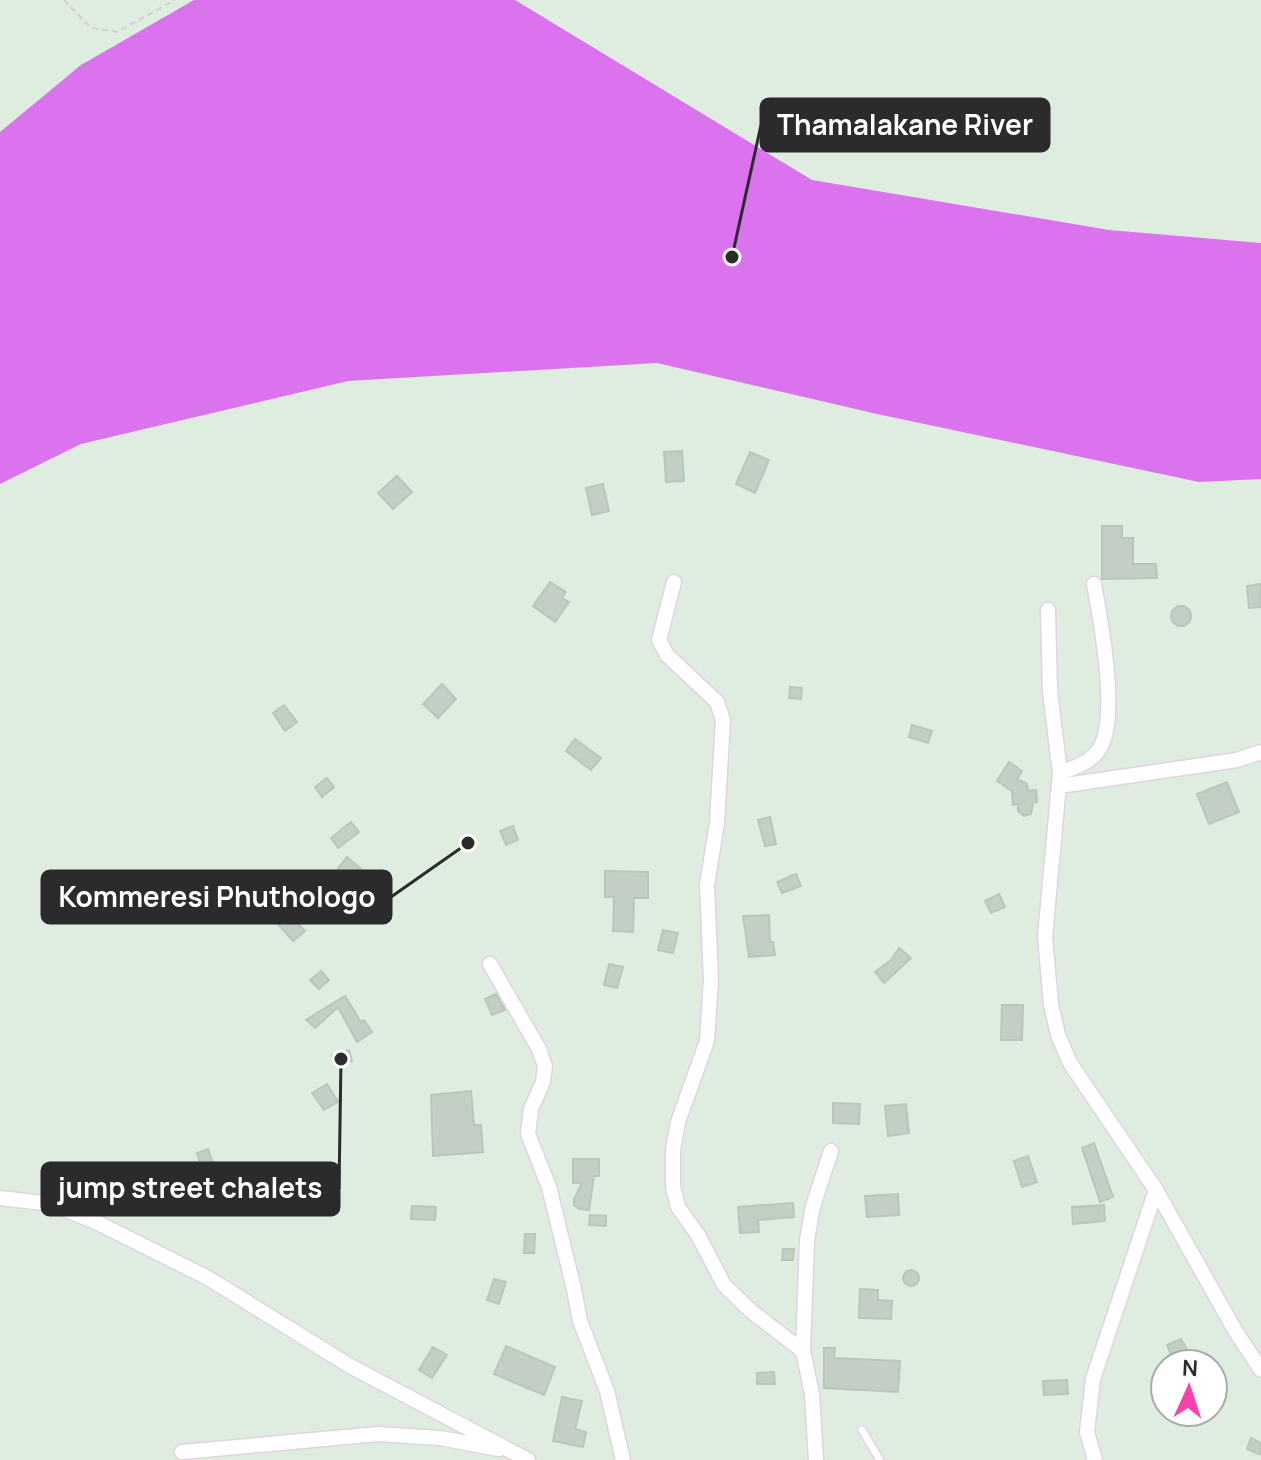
<svg xmlns="http://www.w3.org/2000/svg" width="1261" height="1460" font-family="Manrope,sans-serif">
<rect width="100%" height="100%" fill="#deede0"/>
<path fill="#da73ed" d="M194,0H515L812,180L1109,230L1261,243V479L1199,482L877,414L657,363L348,381L81,444L0,484V132L81,65Z"/>
<g fill="#c3cfc4" stroke="#b7c8bb" stroke-width="2">
<path d="M682,451L684,481L666,482L664,452Z"/>
<path d="M750,452L769,460L755,493L736,484Z"/>
<path d="M397,476L412,492L393,509L378,493Z"/>
<path d="M603,484L609,511L592,515L586,488Z"/>
<path d="M1102,526H1122V538H1133V564H1156L1157,578L1102,579Z"/>
<path d="M550,582L566,592L562,598L569,602L555,622L533,606Z"/>
<path d="M1260,584L1261,607L1249,608L1247,586Z"/>
<circle cx="1181" cy="616" r="10"/>
<path d="M442,684L456,699L438,718L423,704Z"/>
<path d="M790,687L802,688L801,699L789,698Z"/>
<path d="M284,705L297,722L285,731L273,713Z"/>
<path d="M912,725L932,731L928,743L909,737Z"/>
<path d="M575,739L601,758L591,770L566,751Z"/>
<path d="M1009,762L1022,771L1017,779L1027,784L1028,791L1036,790L1037,802L1033,803L1031,814L1024,816L1018,811V804L1013,805L1012,791L997,781Z"/>
<path d="M327,778L334,787L322,797L315,787Z"/>
<path d="M1227,782L1239,812L1209,824L1197,794Z"/>
<path d="M770,817L776,844L765,846L758,820Z"/>
<path d="M351,822L359,832L338,848L331,838Z"/>
<path d="M513,826L518,840L506,845L500,831Z"/>
<path d="M347,857L373,879L358,897L332,876Z"/>
<path d="M605,871L648,872V898H634L633,932L613,931L614,897H605Z"/>
<path d="M796,874L801,886L782,893L777,882Z"/>
<path d="M999,894L1005,907L991,913L985,901Z"/>
<path d="M289,914L305,931L293,941L278,924Z"/>
<path d="M769,915L770,942H773L775,955L749,957L743,916Z"/>
<path d="M663,930L678,933L673,953L658,950Z"/>
<path d="M899,948L911,958L884,983L875,972L891,960Z"/>
<path d="M609,964L623,967L617,988L604,985Z"/>
<path d="M321,971L329,980L319,989L310,980Z"/>
<path d="M496,994L505,1010L492,1015L485,999Z"/>
<path d="M345,996L361,1022L364,1020L372,1032L357,1042L338,1007L315,1028L306,1020Z"/>
<path d="M1002,1005H1023L1022,1040H1001Z"/>
<path d="M349,1050L352,1061L335,1066L332,1055Z"/>
<path d="M327,1084L338,1102L324,1110L312,1093Z"/>
<path d="M471,1091L474,1125H481L483,1152L433,1156L431,1095Z"/>
<path d="M833,1103L860,1104L859,1124L833,1123Z"/>
<path d="M906,1104L909,1133L888,1136L885,1106Z"/>
<path d="M1094,1143L1113,1197L1100,1202L1082,1148Z"/>
<path d="M208,1149L213,1163L201,1167L197,1153Z"/>
<path d="M1028,1156L1037,1182L1022,1187L1014,1161Z"/>
<path d="M573,1159H599V1176H594L589,1210L579,1209L574,1205V1199L582,1183H573Z"/>
<path d="M898,1194L899,1215L867,1217L865,1196Z"/>
<path d="M793,1203L794,1217L758,1220L759,1232L740,1233L738,1207Z"/>
<path d="M1104,1205L1105,1221L1073,1224L1072,1207Z"/>
<path d="M412,1206L436,1207L435,1220L411,1219Z"/>
<path d="M590,1215L606,1216V1226L589,1225Z"/>
<path d="M525,1234H535L534,1253H524Z"/>
<path d="M783,1249H794L793,1260H782Z"/>
<circle cx="911" cy="1278" r="8"/>
<path d="M494,1279L506,1282L499,1304L487,1300Z"/>
<path d="M860,1289L878,1290V1300L892,1301L891,1319L859,1318Z"/>
<path d="M1181,1339L1186,1348L1192,1364H1175L1167,1345Z"/>
<path d="M506,1346L555,1367L544,1395L494,1374Z"/>
<path d="M433,1347L447,1355L432,1378L419,1370Z"/>
<path d="M824,1348H835L834,1358L900,1361L898,1392L824,1388Z"/>
<path d="M774,1372L775,1384H757V1373Z"/>
<path d="M1067,1380L1068,1394L1044,1395L1043,1381Z"/>
<path d="M562,1397L582,1401L575,1429L586,1432L583,1447L553,1441Z"/>
<path d="M1251,1438L1261,1443V1455L1247,1449Z"/>
</g>
<g fill="none" stroke-linecap="round" stroke-linejoin="round">
<defs>
<path id="lane" d="M862,1430L880,1460"/>
<g id="street">
<path d="M674,582L659,640L667,655L717,702L723,720L717,823L707,885L711,980L707,1041L678,1122L673,1150V1187L678,1207L698,1235L724,1285L751,1311L803,1351"/>
<path d="M1048,610L1050,691L1060,773L1045,937L1051,1004L1058,1035L1070,1063L1156,1190L1236,1332L1261,1370"/>
<path d="M1060,773C1075,767 1093,762 1101,746C1118,713 1101,622 1094,584"/>
<path d="M1059,786L1237,760L1261,752"/>
<path d="M490,964L539,1049L545,1066L543,1082L531,1109L528,1134L549,1187L574,1289L580,1321L607,1391L623,1460"/>
<path d="M0,1198L52,1204L98,1223L208,1278L350,1366L528,1460"/>
<path d="M182,1452L378,1434L440,1438L499,1449"/>
<path d="M816,1460L812,1394L803,1351L807,1240L813,1206L831,1151"/>
<path d="M1095,1460L1087,1432L1093,1379L1156,1190"/>
</g>
</defs>
<use href="#lane" stroke="#e3d3dd" stroke-width="10"/>
<use href="#street" stroke="#e3d3dd" stroke-width="17"/>
<path stroke="#d0d0d0" stroke-width="2" stroke-dasharray="6 4" stroke-linecap="butt" d="M64,0L91,28L117,32L175,0"/>
<use href="#lane" stroke="#fff" stroke-width="7"/>
<use href="#street" stroke="#fff" stroke-width="14"/>
</g>
<path fill="none" stroke="#2b2b2b" stroke-width="3" d="M732 257L761 125M468 843L391 897M341 1059L339 1189"/>
<g fill="#2b2b2b" stroke="#fff" stroke-width="3">
<circle cx="732" cy="257" r="8"/>
<circle cx="468" cy="843" r="8"/>
<circle cx="341" cy="1059" r="8"/>
</g>
<g fill="#2b2b2b" stroke="#2b2b2b" stroke-width="3">
<rect x="761" y="99" width="288" height="52" rx="8"/>
<rect x="42" y="871" width="349" height="52" rx="8"/>
<rect x="42" y="1163" width="297" height="52" rx="8"/>
</g>
<g font-size="28" text-anchor="middle" font-weight="bold" fill="#fff">
<text x="905" y="135">Thamalakane River</text>
<text x="217" y="907">Kommeresi Phuthologo</text>
<text x="190" y="1198">jump street chalets</text>
</g>
<g transform="translate(1189 1388) rotate(3)"><circle r="38" fill="#ffffff" stroke="#aaaaaa" stroke-width="2"/>
<path d="M0-6L14 30L0 20L-14 30Z" fill="#f741af"/>
<text y="-12" font-size="22" font-weight="bold" text-anchor="middle" fill="#2b2b2b">N</text>
</g>
</svg>
